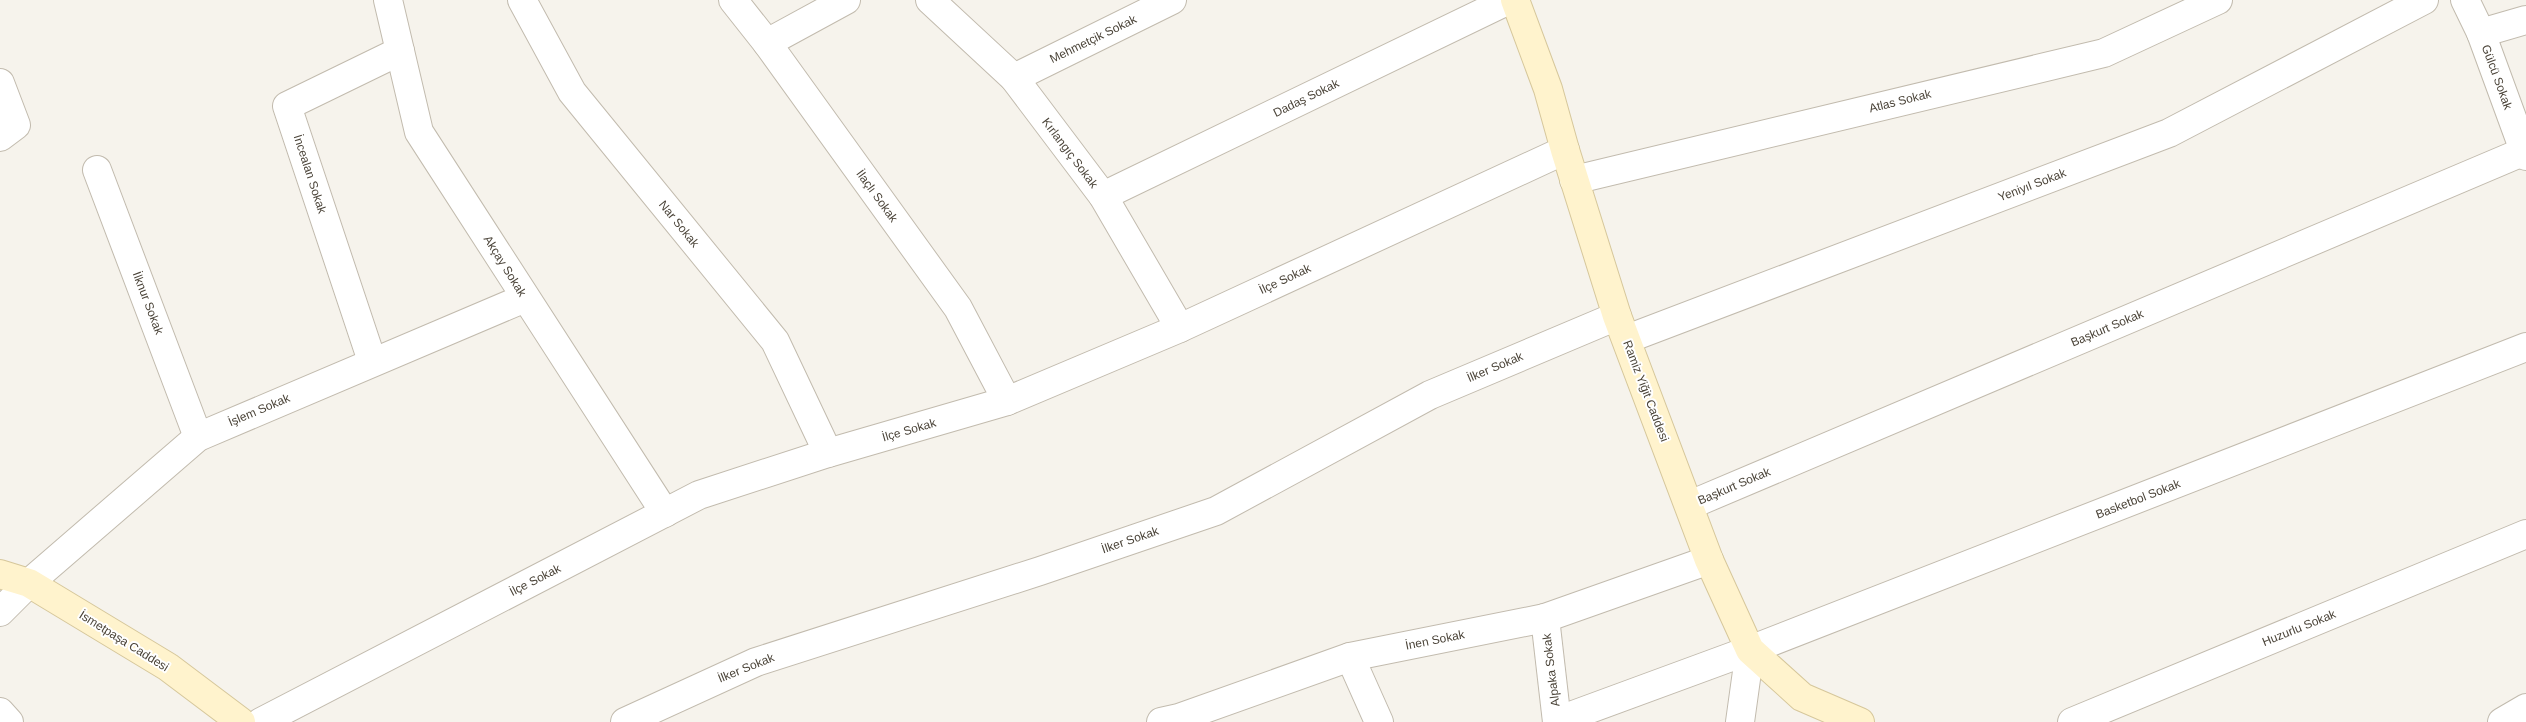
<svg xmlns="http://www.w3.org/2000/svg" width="2526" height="722" font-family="Arial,sans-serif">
<rect width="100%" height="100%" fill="#f6f3ec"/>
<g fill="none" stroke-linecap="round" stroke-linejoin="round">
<defs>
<g id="street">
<path d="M388,0L419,132L665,513"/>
<path d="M522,0L572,92L775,341L828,453"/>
<path d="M733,0L767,43L958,308L1007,401"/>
<path d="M930,0L1014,78L1103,196L1180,328"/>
<path d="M2465,0L2481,33L2526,156"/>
<path d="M2481,33L2526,20"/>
<path d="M767,43L846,0"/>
<path d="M1014,78L1172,0"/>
<path d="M0,83L16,125L0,137"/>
<path d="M97,170L198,437"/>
<path d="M1574,180L2104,53L2218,0"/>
<path d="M1103,196L1509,0"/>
<path d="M1627,339L2169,133L2424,0"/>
<path d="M372,361L287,106L400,51"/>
<path d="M1690,505L2525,151"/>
<path d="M0,612L29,583L198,437L525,298"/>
<path d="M1545,618L1557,722"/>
<path d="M1350,657L1379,722"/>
<path d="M0,712L9,722"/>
<path d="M1557,721L1750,650L2526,347"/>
<path d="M261,722L699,495L828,453L1007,401L1180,328L1565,150"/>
<path d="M625,722L756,662L1040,571L1216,511L1430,395L1617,316"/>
<path d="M1161,722L1179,718L1350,657L1545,618L1709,560"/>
<path d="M1740,722L1750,650"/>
<path d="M2072,722L2526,534"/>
<path d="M2502,722L2526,708"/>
</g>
<g id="secondary">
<path d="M1515,0L1548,89L1565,150L1617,316L1709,560L1750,650L1802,697L1860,722"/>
<path d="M0,574L29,583L168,667L241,722"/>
</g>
</defs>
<use href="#street" stroke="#c2bbae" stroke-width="30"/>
<use href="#secondary" stroke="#d6c79b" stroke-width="30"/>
<use href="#street" stroke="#fff" stroke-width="28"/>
<use href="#secondary" stroke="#fff3cd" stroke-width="28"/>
</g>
<g text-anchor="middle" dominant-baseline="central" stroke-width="4" stroke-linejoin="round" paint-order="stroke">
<g font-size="12" fill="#4b4439" stroke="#fff">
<text transform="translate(1093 39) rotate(-26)">Mehmetçik Sokak</text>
<text transform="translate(2497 77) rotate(70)">Gülcü Sokak</text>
<text transform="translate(1306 98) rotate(-26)">Dadaş Sokak</text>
<text transform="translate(1900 101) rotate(-14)">Atlas Sokak</text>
<text transform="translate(1070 153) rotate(53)">Kırlangıç Sokak</text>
<text transform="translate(310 174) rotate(72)">İncealan Sokak</text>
<text transform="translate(2032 185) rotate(-21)">Yeniyıl Sokak</text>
<text transform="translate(877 196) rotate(54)">İlaçlı Sokak</text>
<text transform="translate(679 224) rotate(51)">Nar Sokak</text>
<text transform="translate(505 266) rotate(58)">Akçay Sokak</text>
<text transform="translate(1285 279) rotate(-25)">İlçe Sokak</text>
<text transform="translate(148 303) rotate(69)">İlknur Sokak</text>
<text transform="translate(2107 328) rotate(-23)">Başkurt Sokak</text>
<text transform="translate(1495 367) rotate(-23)">İlker Sokak</text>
<text transform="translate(1646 391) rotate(69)">Ramiz Yiğit Caddesi</text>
<text transform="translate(259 410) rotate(-23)">İşlem Sokak</text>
<text transform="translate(909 430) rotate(-16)">İlçe Sokak</text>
<text transform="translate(1734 486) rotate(-23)">Başkurt Sokak</text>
<text transform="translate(2138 499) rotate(-21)">Basketbol Sokak</text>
<text transform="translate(1130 540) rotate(-19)">İlker Sokak</text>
<text transform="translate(535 580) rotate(-27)">İlçe Sokak</text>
<text transform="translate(2299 628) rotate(-22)">Huzurlu Sokak</text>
<text transform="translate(1435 640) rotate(-11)">İnen Sokak</text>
<text transform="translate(124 641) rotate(32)">İsmetpaşa Caddesi</text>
<text transform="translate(746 668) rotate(-22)">İlker Sokak</text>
<text transform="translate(1551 670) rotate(-97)">Alpaka Sokak</text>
</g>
</g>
</svg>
